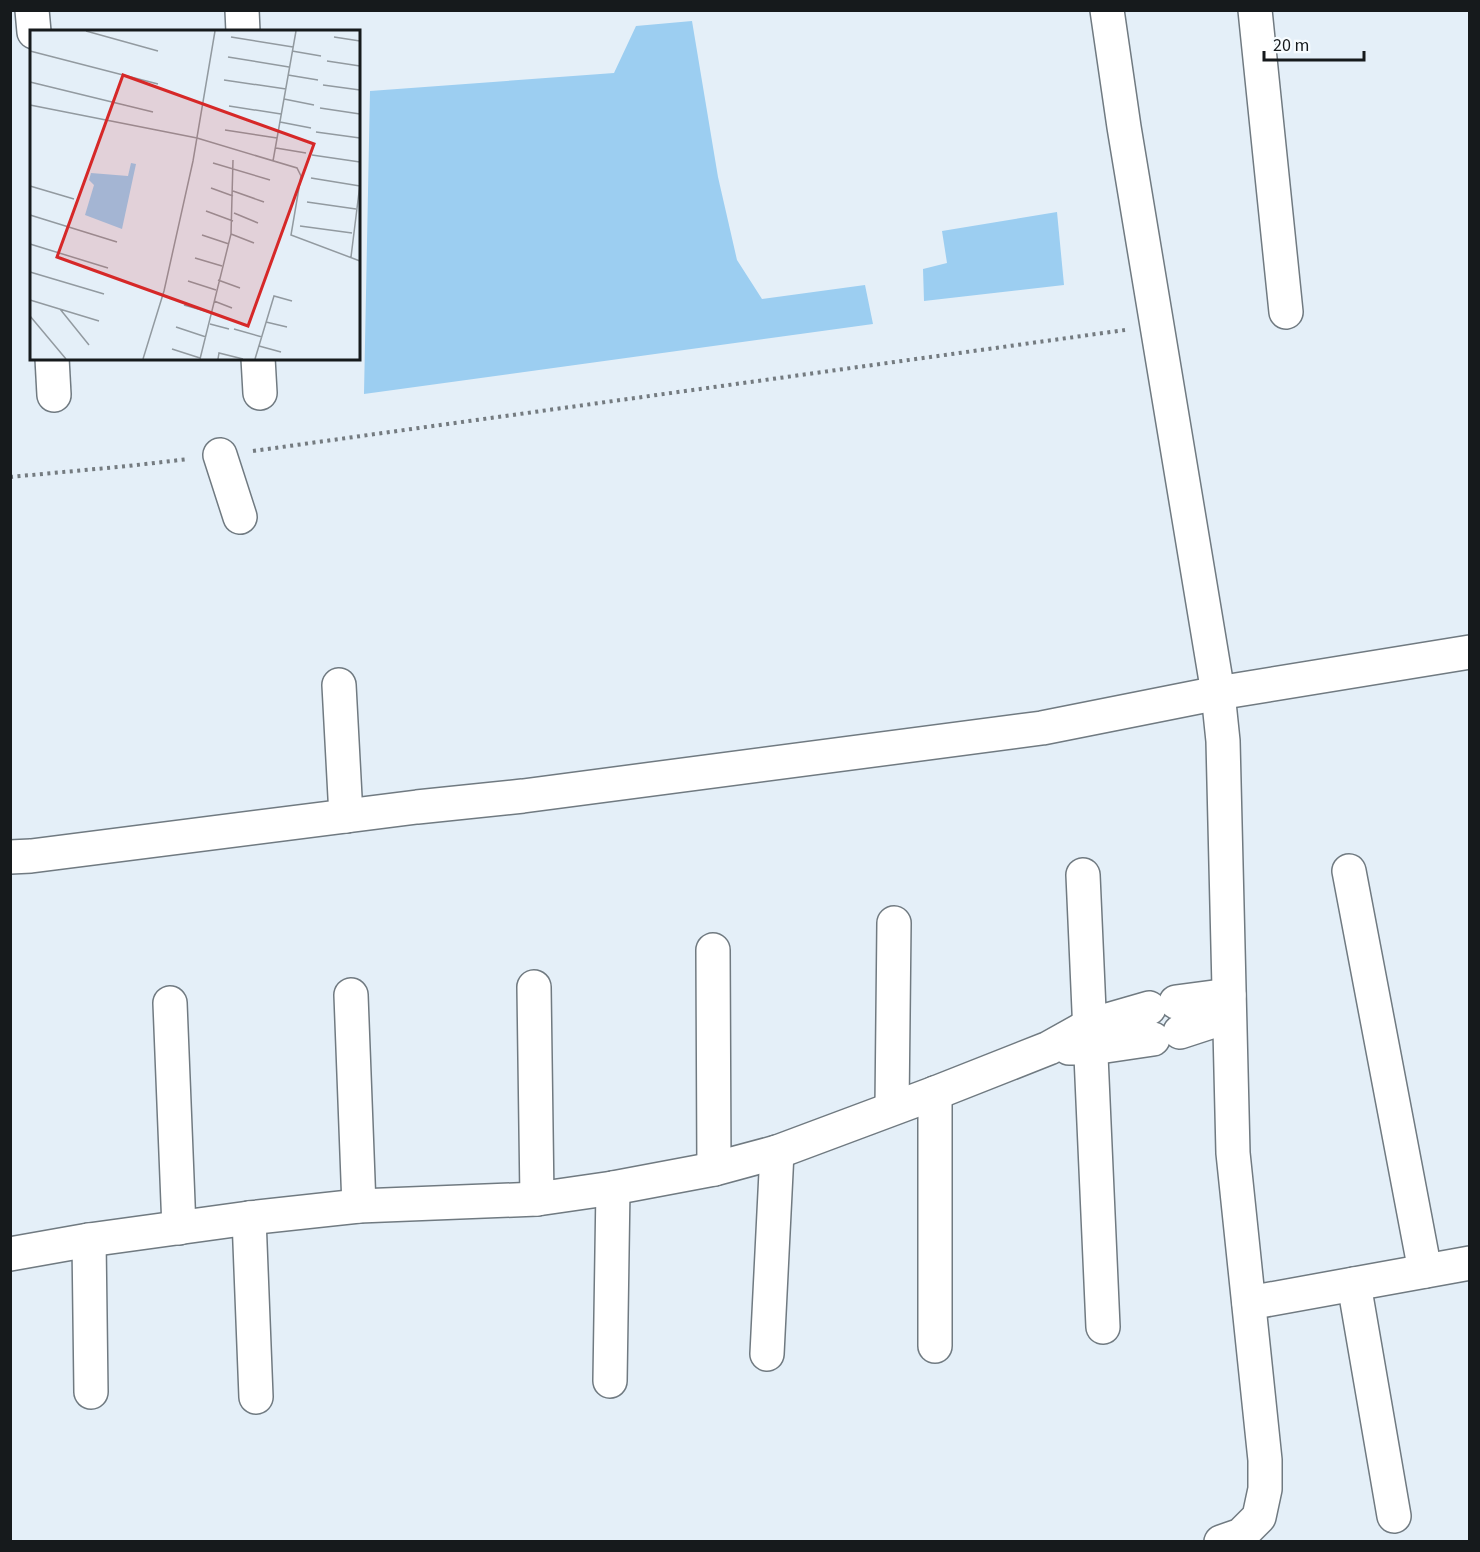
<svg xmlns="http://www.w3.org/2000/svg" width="1480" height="1552" font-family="'Source Sans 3',sans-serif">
<rect width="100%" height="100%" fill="#e4eff8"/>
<g fill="#9ccef1">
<path d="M692,21L718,177L737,260L762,299L865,285L873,324L364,394L370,91L614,73L636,26Z"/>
<path d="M1057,212L1064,285L924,301L923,269L947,263L942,231Z"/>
</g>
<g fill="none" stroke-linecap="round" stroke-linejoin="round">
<defs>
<g id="minor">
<path d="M32,10L34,32"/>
<path d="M242,10L243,32"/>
<path d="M1107,10L1124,127L1218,693L1223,741L1233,1153L1265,1460V1489L1259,1517L1241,1535L1221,1542"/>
<path d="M1255,10L1286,312"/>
<path d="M52,358L54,395"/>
<path d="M258,358L260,393"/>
<path d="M220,455L240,517"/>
<path d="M339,685L346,816"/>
<path d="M10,857L31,856L417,807L523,796L1042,728L1218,693L1470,652"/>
<path d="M1349,871L1425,1271"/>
<path d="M1083,875L1103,1327"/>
<path d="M713,950L714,1169"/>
<path d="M534,987L537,1199"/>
<path d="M351,995L359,1206"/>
<path d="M1176,1002L1229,995"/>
<path d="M170,1003L179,1228"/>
<path d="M1180,1032L1229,1016"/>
<path d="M1069,1048H1092L1153,1039"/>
<path d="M935,1093V1346"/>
<path d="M892,1108L894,923"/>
<path d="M249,1218L256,1397"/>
<path d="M89,1240L91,1392"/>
<path d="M10,1254L89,1240L249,1218L359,1206L537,1199L613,1188L714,1169L777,1152L935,1093L1049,1048L1090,1025L1149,1008"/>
<path d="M1354,1284L1394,1516"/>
<path d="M1249,1303L1470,1263"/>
<path d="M767,1354L777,1152"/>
<path d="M610,1381L613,1188"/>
</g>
</defs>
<use href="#minor" stroke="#707a81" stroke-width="36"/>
<g stroke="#747b80" stroke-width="4" stroke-dasharray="3 4.5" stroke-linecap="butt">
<path d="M253,451L1125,330"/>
<path d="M10,477L128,466L189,459"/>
</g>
<use href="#minor" stroke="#fff" stroke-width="33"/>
</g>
<g transform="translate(30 30)">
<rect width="330" height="330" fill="#e4eff8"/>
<path d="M101,133L106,134L92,199L55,185L64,155L59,150L61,143L98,146Z" fill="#9ccef1"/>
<path fill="none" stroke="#929aa0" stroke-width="1.5" d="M56,1L128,21M201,7L263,17M304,7L330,11M0,21L128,54M262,21L291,26M198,27L259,37M297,31L330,36M258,45L288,50M194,50L256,59M0,52L123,82M293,55L330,60M254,69L284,75M0,75L167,108L267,138L271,146L261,205L330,231M199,76L251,84M290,78L330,84M250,92L281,98M195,100L247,108M286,102L330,108M246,118L276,123M282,125L330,132M243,131L266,1M183,133L240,150M281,148L330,156M0,156L44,169M181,158L203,166M203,161L234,172M277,172L326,179M176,181L203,191M204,183L228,193M0,185L87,212M270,196L322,203M201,204L224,213M172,205L199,214M0,214L78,238M321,227L330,154M165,228L192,236M0,242L74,264M188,250L210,258M158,251L186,260M0,270L69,291M184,271L202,278M154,275L182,283M30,279L59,315M0,286L36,329M236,292L257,297M180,294L199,299M146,297L176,307M204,299L232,307M229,316L251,322M142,319L170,328M113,329L134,261L163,131L185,1M170,329L201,204L203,130M188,329L189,323L213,329M225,329L244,266L262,271"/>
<path fill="#d62828" fill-opacity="0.15" stroke="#d62828" stroke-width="3" d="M93,45L284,114L218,296L27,227Z"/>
<rect width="330" height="330" fill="none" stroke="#161a1c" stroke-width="3"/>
</g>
<rect width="1480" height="1552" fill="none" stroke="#161a1c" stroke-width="24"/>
<path d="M1264 51v9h100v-9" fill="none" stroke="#161a1c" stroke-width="3"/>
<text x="1273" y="51" font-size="18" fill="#161a1c" stroke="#f7fcff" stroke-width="4.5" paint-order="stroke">20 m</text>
</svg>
